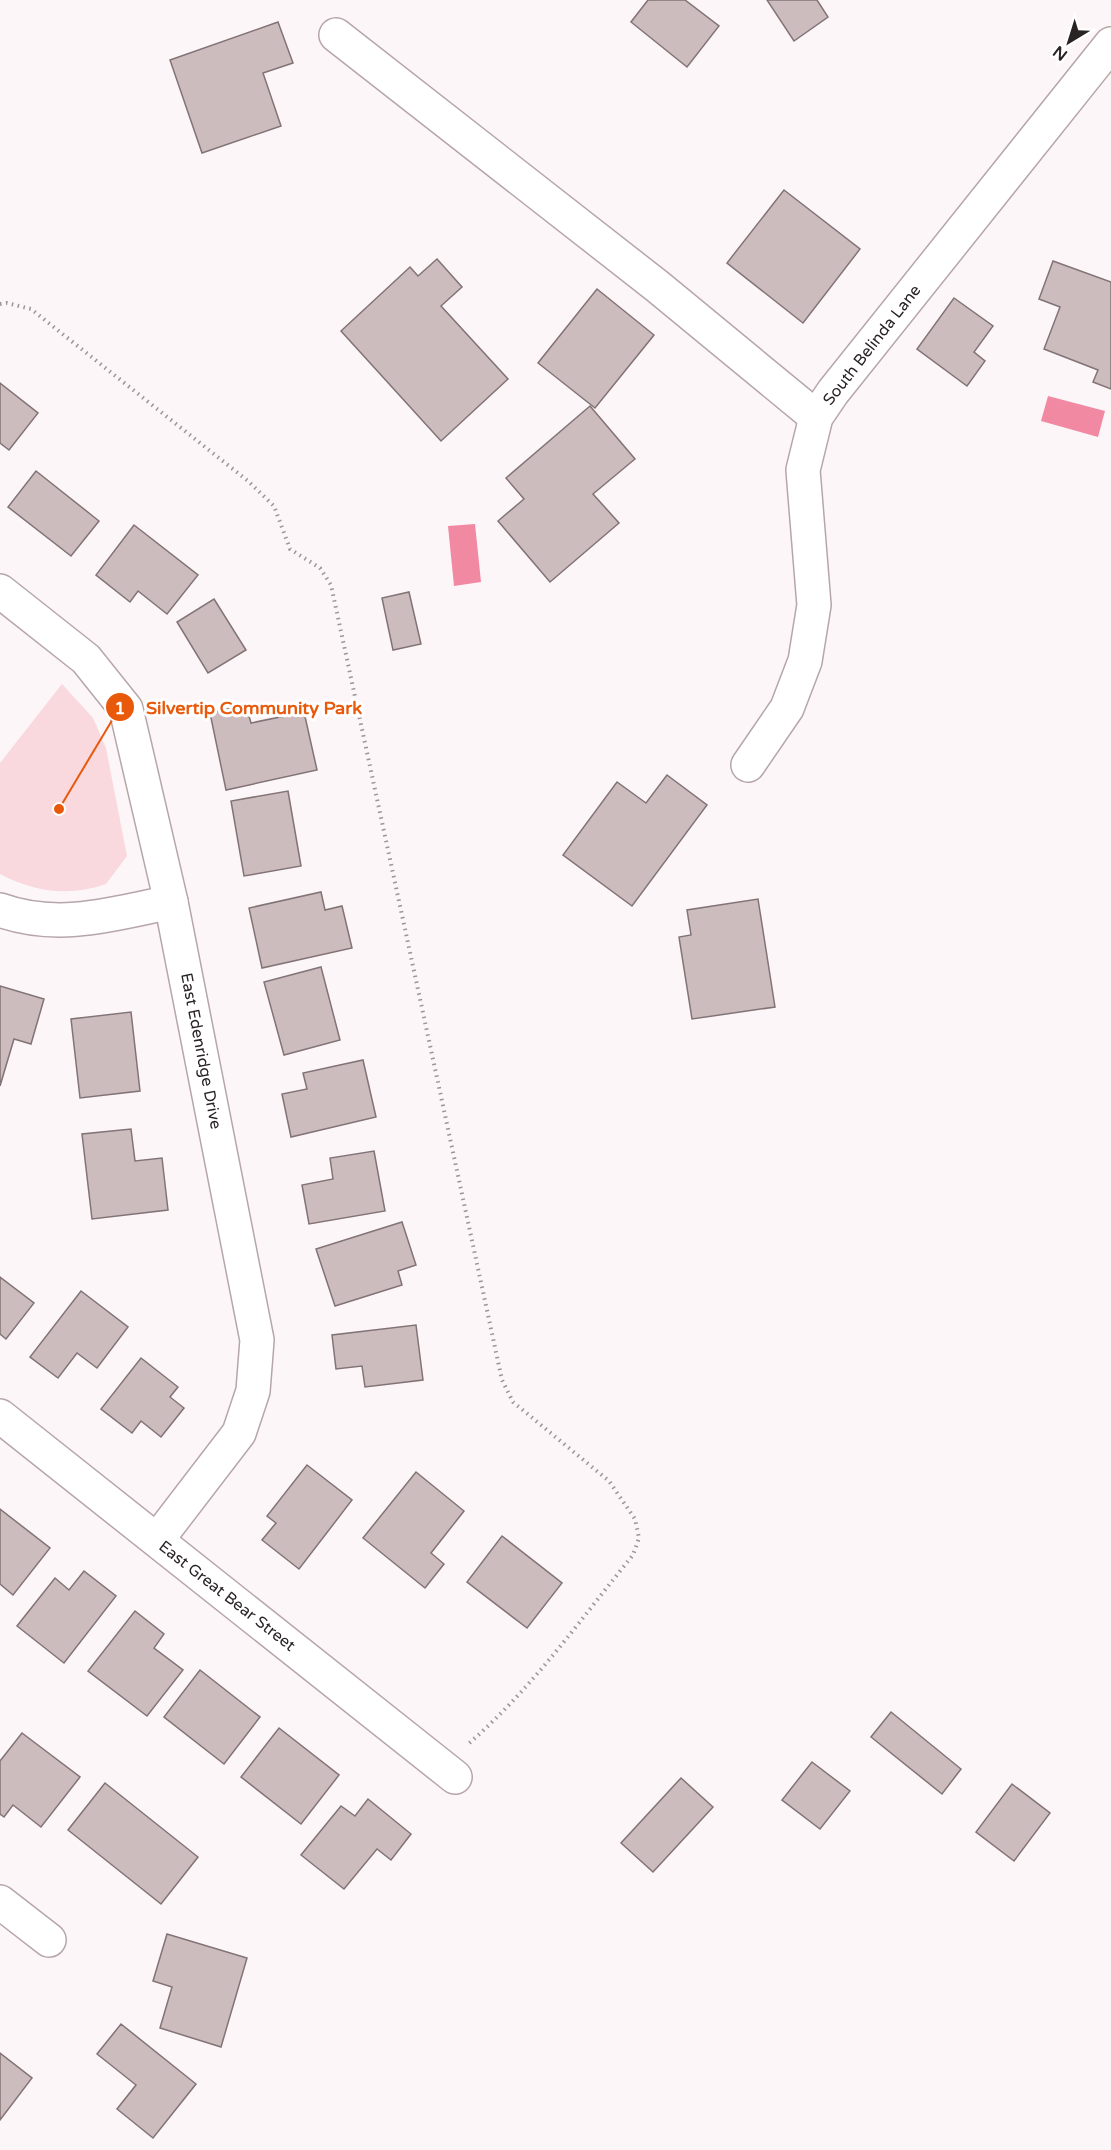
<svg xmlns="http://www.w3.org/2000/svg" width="1111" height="2150" font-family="'Varela Round',sans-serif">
<rect width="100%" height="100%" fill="#fdf6f8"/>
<path fill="#f9d8de" d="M62,684L93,718L106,748L127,856L106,884C69,897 34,892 0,874V763Z"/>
<g fill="#f189a2">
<path d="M1048,396L1105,411L1098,437L1041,421Z"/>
<path d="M475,524L481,582L454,586L448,526Z"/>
</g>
<g fill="#ccbcbe" stroke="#827376" stroke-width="1.5">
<path d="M648,0H685L719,26L687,67L631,22Z"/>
<path d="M767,0H817L828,17L794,41Z"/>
<path d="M278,22L293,63L263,73L281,126L202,153L170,60Z"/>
<path d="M784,190L860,249L803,323L727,263Z"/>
<path d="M437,259L462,287L441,306L508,379L441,441L341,331L410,267L418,276Z"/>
<path d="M1053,261L1111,282V389L1093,382L1098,370L1044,349L1060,307L1039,299Z"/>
<path d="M597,289L654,335L595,408L538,363Z"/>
<path d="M954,298L993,326L974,352L985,361L967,386L917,349Z"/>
<path d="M0,383L38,413L9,450L0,443Z"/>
<path d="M590,406L635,459L593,494L619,523L550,582L498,521L524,499L506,478Z"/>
<path d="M36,471L99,521L71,556L8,507Z"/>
<path d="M134,525L198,575L167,614L138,591L130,602L96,575Z"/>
<path d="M409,592L421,644L393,650L382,598Z"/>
<path d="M214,599L246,650L208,673L177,622Z"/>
<path d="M246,705L251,723L304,712L317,770L226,790L210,713Z"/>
<path d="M667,775L707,805L632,906L563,855L617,782L646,803Z"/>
<path d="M288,791L301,866L244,876L231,801Z"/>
<path d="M321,892L325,910L342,906L352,948L262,968L249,908Z"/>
<path d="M758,899L775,1007L692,1019L679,937L691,935L687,910Z"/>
<path d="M321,967L340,1040L284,1055L264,982Z"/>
<path d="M0,986L44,999L31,1044L14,1039L0,1086Z"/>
<path d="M131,1012L140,1091L80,1098L71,1019Z"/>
<path d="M363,1060L376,1117L291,1137L282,1094L307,1089L303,1073Z"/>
<path d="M131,1129L135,1161L162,1158L168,1210L92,1219L82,1134Z"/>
<path d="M374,1151L385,1211L309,1224L302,1185L333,1179L330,1158Z"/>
<path d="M402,1222L416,1265L398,1271L402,1285L335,1306L316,1249Z"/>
<path d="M0,1277L34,1303L6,1339L0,1334Z"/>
<path d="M81,1291L128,1327L97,1368L77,1353L58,1378L30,1357Z"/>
<path d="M416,1325L423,1380L365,1387L362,1366L336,1369L332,1335Z"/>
<path d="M141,1358L178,1387L170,1397L184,1408L161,1437L141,1421L132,1433L101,1409Z"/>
<path d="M307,1465L352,1500L299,1569L262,1540L276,1523L267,1516Z"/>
<path d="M416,1472L464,1511L431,1553L444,1564L425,1588L363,1538Z"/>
<path d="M0,1509L50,1548L13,1595L0,1584Z"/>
<path d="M502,1536L562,1583L527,1628L467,1582Z"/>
<path d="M84,1571L116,1596L64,1663L17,1626L55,1578L69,1590Z"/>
<path d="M135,1611L164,1634L154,1648L183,1670L147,1716L88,1671Z"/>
<path d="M200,1670L260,1717L224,1764L164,1717Z"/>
<path d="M891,1712L961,1769L942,1794L871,1737Z"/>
<path d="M279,1728L339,1775L301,1824L241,1777Z"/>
<path d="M22,1733L80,1777L41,1827L13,1805L4,1817L0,1814V1761Z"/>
<path d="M812,1762L850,1791L820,1829L782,1800Z"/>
<path d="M681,1778L713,1807L653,1872L621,1843Z"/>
<path d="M105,1783L198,1857L161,1904L68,1830Z"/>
<path d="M1012,1784L1050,1813L1014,1861L976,1832Z"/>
<path d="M368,1799L411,1834L391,1860L377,1849L344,1889L301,1855L341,1806L355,1816Z"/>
<path d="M167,1934L247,1958L221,2047L160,2028L172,1987L153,1981Z"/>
<path d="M121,2024L196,2084L153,2138L117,2109L136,2085L97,2054Z"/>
<path d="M0,2053L32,2078L0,2120Z"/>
</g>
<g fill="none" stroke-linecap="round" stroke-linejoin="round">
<defs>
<g id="minor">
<path d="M336,35L657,286L816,417"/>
<path d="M0,591L86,659L126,709L171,902L257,1340L253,1391L239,1433L157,1540"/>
<path d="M748,765L787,708L805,661L814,605L803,470L816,417L833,392L1111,44"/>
<path d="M0,910C58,931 114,914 171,902"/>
<path d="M0,1416L455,1777"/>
<path d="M0,1902L49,1940"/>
</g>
</defs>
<use href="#minor" stroke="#b6a6a9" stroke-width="36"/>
<path stroke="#9c9597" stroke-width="4" stroke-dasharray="1.5 4.5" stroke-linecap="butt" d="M0,304L7,303L31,309L248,481L274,506L290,549L320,568L331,585L502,1380L513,1402L609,1481L635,1519L639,1538L633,1555C580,1620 531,1690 467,1745"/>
<use href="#minor" stroke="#fff" stroke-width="33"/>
</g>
<g text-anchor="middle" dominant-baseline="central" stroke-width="6" stroke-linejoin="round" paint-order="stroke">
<g font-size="16" fill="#292324" stroke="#fff">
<text transform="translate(872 345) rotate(-52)">South Belinda Lane</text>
<text transform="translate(201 1051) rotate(79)">East Edenridge Drive</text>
<text transform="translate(227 1596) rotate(38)">East Great Bear Street</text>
</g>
</g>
<path fill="none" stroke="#e8590c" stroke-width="2" d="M59 809L120 707"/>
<g fill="#e8590c" stroke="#fff" stroke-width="2">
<circle cx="59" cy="809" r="6"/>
<circle cx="120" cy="707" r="15"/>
</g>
<g font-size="18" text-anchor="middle" font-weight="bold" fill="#fff">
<text x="120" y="714">1</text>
</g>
<g font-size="18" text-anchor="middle" font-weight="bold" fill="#e8590c" stroke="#fff" stroke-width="6" stroke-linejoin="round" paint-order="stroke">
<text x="254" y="714">Silvertip Community Park</text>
</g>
<g transform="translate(1069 42) rotate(218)" stroke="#ffffff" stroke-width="4.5" paint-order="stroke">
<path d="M0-4.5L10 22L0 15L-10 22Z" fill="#292324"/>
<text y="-9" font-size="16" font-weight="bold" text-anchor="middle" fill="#292324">N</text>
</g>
</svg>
